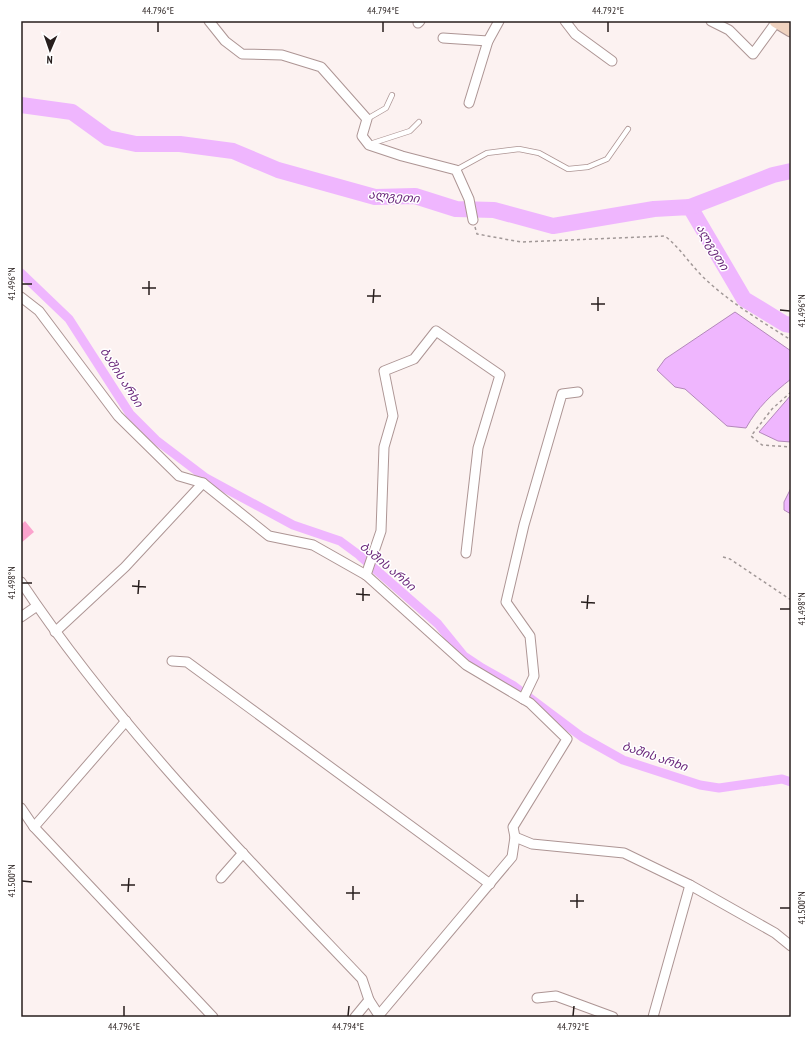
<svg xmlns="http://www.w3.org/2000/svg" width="812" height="1038" font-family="'PT Sans Narrow','Noto Sans Georgian',sans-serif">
<rect width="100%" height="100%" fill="#fcf2f1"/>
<g fill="#efb6fe" stroke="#b388ba">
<path d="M735,312L791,351V379C773,393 757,408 746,428L727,426L685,389L675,387L657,370L665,359Z"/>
<path d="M791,395V442L778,441L759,432Z"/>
<path d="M791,488V514L784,510V502Z"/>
</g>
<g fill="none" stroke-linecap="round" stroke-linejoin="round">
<path stroke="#efb6fe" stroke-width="9" d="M21,273L69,319L130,414L156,440L206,478L293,525L340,541L359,555L438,624L464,656L482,668L514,686L582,737L623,760L700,785L719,788L782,779L791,782"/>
<g stroke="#efb6fe" stroke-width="16">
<path d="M21,105L72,112L108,138L136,144H180L233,151L278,170L375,197L415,196L456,209L494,210L553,226L654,209L690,207L744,299L785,324L791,325"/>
<path d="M690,207L773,175L791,171"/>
</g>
</g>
<path fill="#fba3cd" d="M25,521L34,532L21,543V525Z"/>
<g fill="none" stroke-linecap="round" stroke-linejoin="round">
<defs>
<g id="service">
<path d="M367,119L386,108L392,95"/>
<path d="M370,144L410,131L419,122"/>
<path d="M456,170L487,153L519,149L539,153L568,169L588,167L607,159L628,129"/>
</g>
<g id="minor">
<path d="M209,21L225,41L242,54L282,55L321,67L367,119L362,136L369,145L402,156L456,170L469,199L473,220"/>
<path d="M565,21L575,34L612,61"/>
<path d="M711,21L729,30L753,54L777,21"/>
<path d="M418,23L420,21"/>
<path d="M443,38L488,41"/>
<path d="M469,103L488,41L499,21"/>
<path d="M21,297L39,311L118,416L179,476L203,483L269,536L313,545L366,575L466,665L530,703L567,739L513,827L515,837L512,857L379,1015"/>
<path d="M366,575L381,531L384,447L393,416L384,371L414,359L436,331L500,375L478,448L466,553"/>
<path d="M21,582C118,727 242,853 362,979L369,1000"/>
<path d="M21,617L37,606"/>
<path d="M55,632L125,567L203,483"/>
<path d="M172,661L187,662L490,884"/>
<path d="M523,699L534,676L530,636L506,602L524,525L562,394L578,392"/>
<path d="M126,721L34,827L213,1017"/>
<path d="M21,808L34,827"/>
<path d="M515,837L532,844L624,853L690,885L775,933L791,946"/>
<path d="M221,878L243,853"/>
<path d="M537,998L556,996L613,1017"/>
<path d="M355,1017L369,1000L380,1017"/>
<path d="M653,1017L690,885"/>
</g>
<path id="secondary" d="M776,21L791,30"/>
</defs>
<use href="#service" stroke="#ad9594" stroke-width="6"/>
<use href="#minor" stroke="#ad9594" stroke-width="11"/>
<use href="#secondary" stroke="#ad9594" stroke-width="15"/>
<g stroke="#a19897" stroke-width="1.5" stroke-dasharray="3 3" stroke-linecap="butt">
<path d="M475,227L477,234L521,242L665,236C680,248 689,263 703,277C729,302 761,321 791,340"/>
<path d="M791,392L772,409L751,436L762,445L791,447"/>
<path d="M723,557L730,559L791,600"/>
</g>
<use href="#service" stroke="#fff" stroke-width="4.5"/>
<use href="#minor" stroke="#fff" stroke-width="9"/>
<use href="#secondary" stroke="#efd2bf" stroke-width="13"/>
</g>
<path fill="none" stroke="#271e1d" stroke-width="1.5" d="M158,32V22M383,32V22M608,32V22M22,284H32M142,288H156M149,295V281M367,296H381M373,303L374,289M591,304H605M780,310L790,311M598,311V297M22,583H32M132,586L146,587M138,594L139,580M356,594L370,595M363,601V588M581,602L595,603M587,609L588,595M780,609H790M22,881L32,882M121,885H135M128,892L129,878M346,893H360M353,900V886M570,901H584M577,908V894M780,908H790M124,1016V1006M348,1016L349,1006M573,1016L574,1006"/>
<g text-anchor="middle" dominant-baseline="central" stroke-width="3" stroke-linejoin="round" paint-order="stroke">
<g font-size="12" font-style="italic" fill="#6a277b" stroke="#fff">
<text transform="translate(394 196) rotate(5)">ალგეთი</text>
<text transform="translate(713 247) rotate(59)">ალგეთი</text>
<text transform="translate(122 377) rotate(57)">ბაშის არხი</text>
<text transform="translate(388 566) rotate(40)">ბაშის არხი</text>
<text transform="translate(655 756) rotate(19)">ბაშის არხი</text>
</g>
</g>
<rect width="812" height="1038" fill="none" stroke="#ffffff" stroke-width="44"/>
<g transform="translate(50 50) rotate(182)" stroke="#ffffff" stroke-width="3" paint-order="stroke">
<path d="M0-3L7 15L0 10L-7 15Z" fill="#271e1d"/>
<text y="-6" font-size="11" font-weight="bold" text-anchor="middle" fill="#271e1d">N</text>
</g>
<rect x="22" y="22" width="768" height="994" fill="none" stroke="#271e1d" stroke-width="1.5"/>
<g font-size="10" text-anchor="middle" fill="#271e1d">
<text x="158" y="14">44.796°E</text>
<text x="383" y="14">44.794°E</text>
<text x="608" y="14">44.792°E</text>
<text transform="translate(11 284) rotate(-90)" y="4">41.496°N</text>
<text transform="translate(801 311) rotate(-90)" y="4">41.496°N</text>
<text transform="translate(11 583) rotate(-90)" y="4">41.498°N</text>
<text transform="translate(801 609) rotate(-90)" y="4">41.498°N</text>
<text transform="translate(11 881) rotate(-90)" y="4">41.500°N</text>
<text transform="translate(801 908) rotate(-90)" y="4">41.500°N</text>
<text x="124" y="1030">44.796°E</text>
<text x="348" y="1030">44.794°E</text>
<text x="573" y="1030">44.792°E</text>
</g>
</svg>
